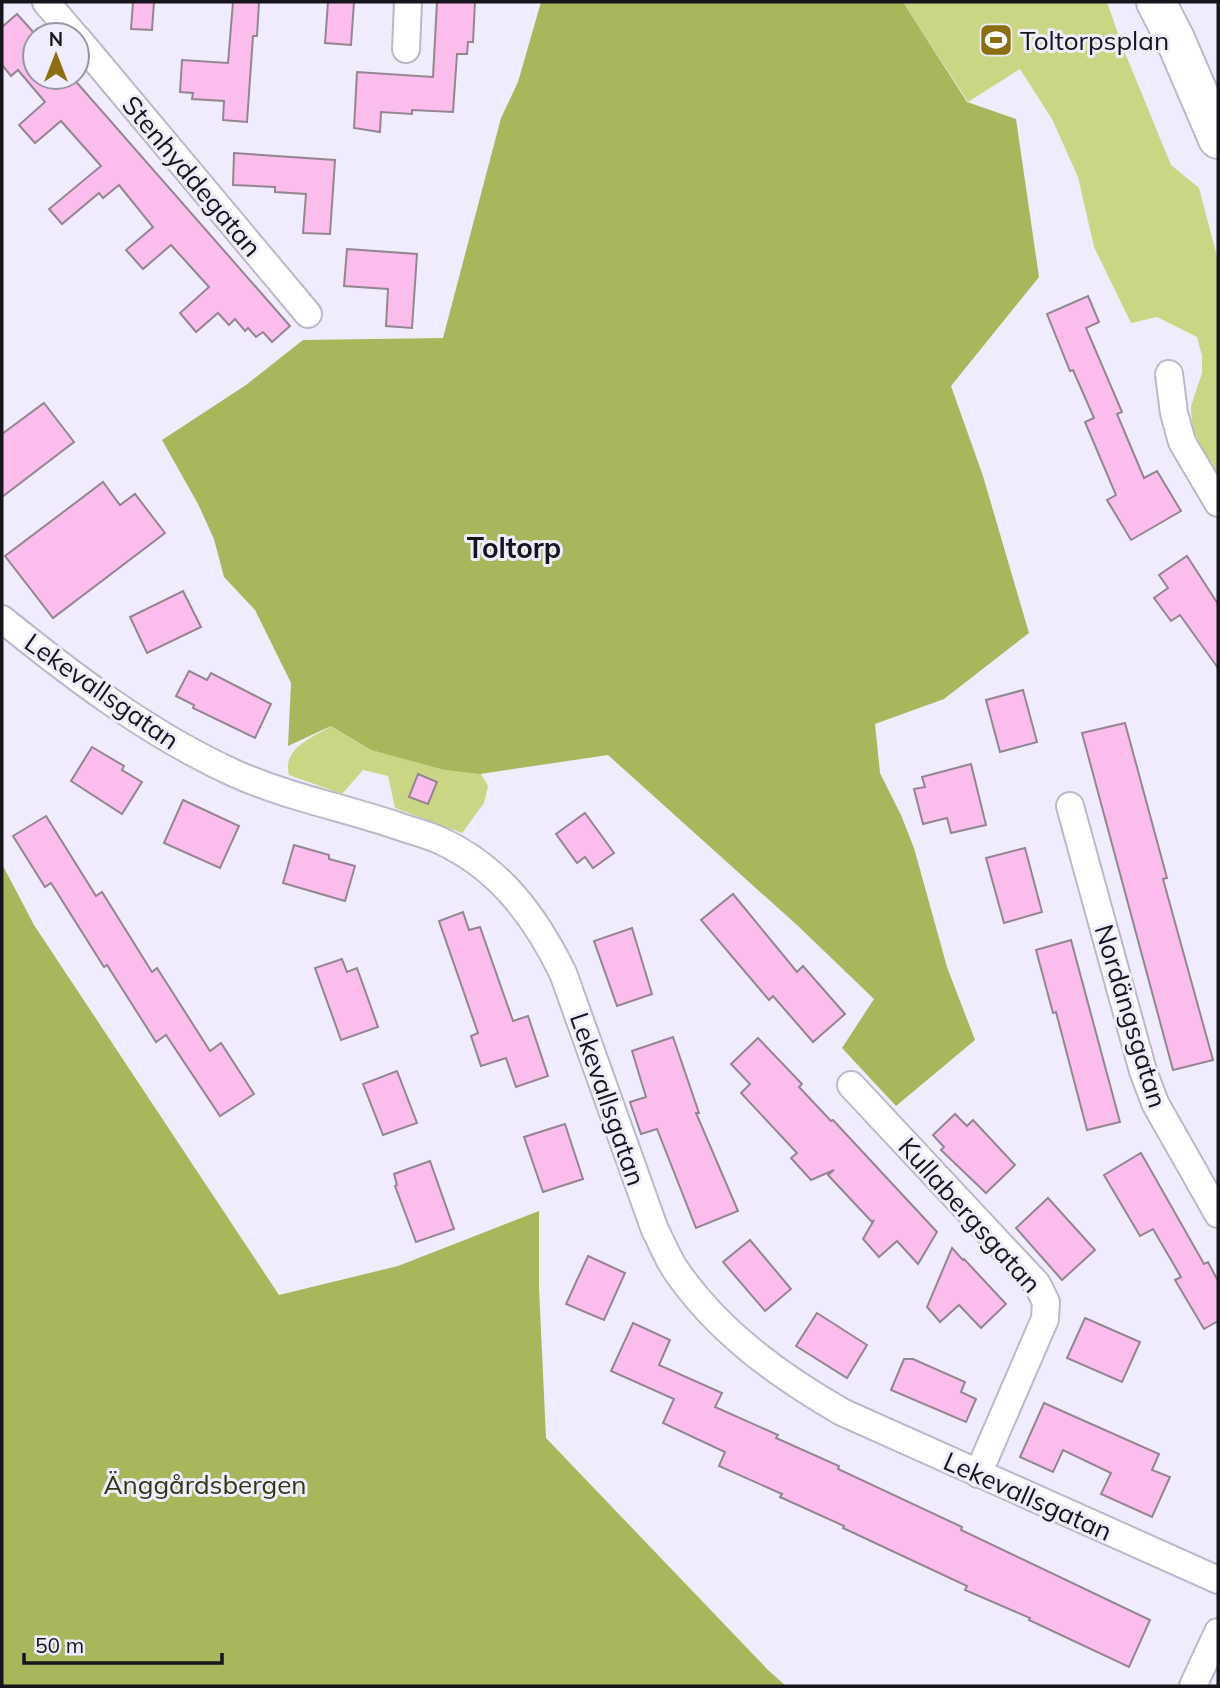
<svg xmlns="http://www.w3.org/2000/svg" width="1220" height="1688" font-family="Mulish,sans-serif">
<rect width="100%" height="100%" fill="#f0ecfe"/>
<g fill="#cad684">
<path d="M903,2H1107L1123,48L1171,165L1199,188L1218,260V479L1192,428L1191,406L1202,373V356L1197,337L1157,317L1131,323L1094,247L1078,177L1052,119L1020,69L968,102Z"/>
<path d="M331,726L371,750L444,770L481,774L488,786L484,803L462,833L395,808L388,776L363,770L342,794L289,775C282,748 312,738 331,726Z"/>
</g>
<g fill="#aab65c">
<path d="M541,2H903L967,102L1016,119L1039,277L951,386L983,476L1029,633L944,699L875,724L880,773L901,815L914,848L947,967L975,1040L896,1106L842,1048L874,999L798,926L608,755L480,774L444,770L371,750L331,726L288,746L291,683L255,610L224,577L214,539L198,504L162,440L246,385L303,340L443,338L501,118L518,82Z"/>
<path d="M2,864L34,925L279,1295L398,1266L539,1211V1288L546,1438L768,1670L786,1686H2Z"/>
</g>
<g fill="#fbbdec" stroke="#948690" stroke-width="2">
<path d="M133,2H154L152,30L131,29Z"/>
<path d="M233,2H259L257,36H253L247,122L223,120L224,101L192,99L193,93L180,92L182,60L228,63Z"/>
<path d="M328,2H354L351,45L325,43Z"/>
<path d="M437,2H475L473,42H468L467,54H457L453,112L412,110V114L381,112L380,132L354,128L357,72L433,77Z"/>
<path d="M17,14L35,34V77H72L290,326L272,342L263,332L256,337L248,328L245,331L235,319L229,325L218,313L196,332L180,313L209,287L171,245L143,269L126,250L153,227L119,185L103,198L99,193L62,224L49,209L101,166L61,121L35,143L19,125L45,102L18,70L11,76L2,65V27Z"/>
<path d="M234,153L335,160L330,234L303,233L306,194L275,192V187L233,185Z"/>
<path d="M347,249L417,254L412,328L386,326L388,289L344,286Z"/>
<path d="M1088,296L1099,322L1086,328L1122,412L1117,414L1144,478L1157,471L1181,511L1131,540L1107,500L1116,495L1085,422L1094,418L1073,370L1070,371L1047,314Z"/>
<path d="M44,403L74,442L2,497V434Z"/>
<path d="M103,482L120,505L135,494L165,533L53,618L5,556Z"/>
<path d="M1187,556L1218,604V668L1180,615L1171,621L1154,598L1168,588L1159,575Z"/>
<path d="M183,591L201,627L147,653L130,617Z"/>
<path d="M189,671L207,680L211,673L271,704L255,738L193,708L194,705L176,696Z"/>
<path d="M1023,690L1037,742L1000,752L986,700Z"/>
<path d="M1125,723L1167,878L1163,879L1213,1060L1173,1070L1082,733Z"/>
<path d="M92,747L124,766L122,770L142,782L122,814L71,781Z"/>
<path d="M971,764L986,825L951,833L947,818L923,824L914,789L925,787L922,777Z"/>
<path d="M418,774L437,782L428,804L409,797Z"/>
<path d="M183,800L239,826L220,868L164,843Z"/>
<path d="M585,813L614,853L593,868L585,857L577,863L556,834Z"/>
<path d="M46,816L96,896L102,892L152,972L157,968L210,1051L221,1043L254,1094L220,1116L166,1035L156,1042L107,965L104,967L51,883L45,887L13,836Z"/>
<path d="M294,845L329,855V859L355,866L345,901L283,883Z"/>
<path d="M1025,848L1042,912L1004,923L986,858Z"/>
<path d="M733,894L797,972L803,966L845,1014L813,1042L773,996L769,1000L701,920Z"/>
<path d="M463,912L469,930L480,927L513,1021L528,1016L548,1076L516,1087L506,1058L481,1066L471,1036L478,1033L439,921Z"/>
<path d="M632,928L652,994L617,1006L594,941Z"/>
<path d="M1071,940L1120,1122L1087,1130L1056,1012L1053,1013L1036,950Z"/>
<path d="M342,959L347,972L357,968L378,1027L341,1040L315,968Z"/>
<path d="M673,1037L699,1113H696L738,1211L696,1228L657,1129L641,1134L630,1102L646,1097L632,1051Z"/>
<path d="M758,1038L802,1084L799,1087L831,1121L833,1120L937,1232L918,1264L897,1241L879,1257L863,1239L874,1220L872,1222L828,1175L834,1170L811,1180L791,1158L797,1153L741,1093L750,1084L731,1064Z"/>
<path d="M397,1071L417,1123L383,1135L363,1084Z"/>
<path d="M955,1114L967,1126L973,1120L1015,1165L986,1193L941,1150L944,1147L933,1135Z"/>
<path d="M565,1124L583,1179L543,1192L524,1137Z"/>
<path d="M1141,1153L1204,1264L1208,1262L1218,1281V1321L1204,1329L1175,1280L1181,1277L1153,1229L1140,1236L1104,1175Z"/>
<path d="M430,1161L454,1229L416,1242L395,1186L397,1185L394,1174Z"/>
<path d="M1048,1198L1095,1250L1062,1280L1016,1228Z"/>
<path d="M750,1240L791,1289L765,1311L723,1262Z"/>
<path d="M952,1248L963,1260L964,1259L1006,1304L981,1328L959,1305L940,1322L927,1307Z"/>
<path d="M588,1256L625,1273L604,1320L566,1304Z"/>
<path d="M817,1313L867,1345L847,1378L796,1346Z"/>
<path d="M1085,1318L1140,1342L1122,1382L1067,1358Z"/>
<path d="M633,1323L670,1340L659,1365L722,1393L715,1407L778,1435L776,1438L839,1466L838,1469L962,1527L961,1530L1150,1620L1129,1667L1029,1620L1030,1618L965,1590L967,1586L843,1528L844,1526L780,1497L782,1494L719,1466L725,1452L663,1423L674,1399L611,1371Z"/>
<path d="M904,1359H913L965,1382L961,1392L976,1399L966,1422L891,1390Z"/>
<path d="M1044,1403L1159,1454L1152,1470L1170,1477L1152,1517L1101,1494L1111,1473L1063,1450L1053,1472L1020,1457Z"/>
</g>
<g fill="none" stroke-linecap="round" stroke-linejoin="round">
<defs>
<g id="street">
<path d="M46,2L74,35"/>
<path d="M77,38L308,314"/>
<path d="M406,49L408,2"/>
<path d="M1169,374L1174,413L1182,442L1218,503"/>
<path d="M2,619C75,678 150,735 236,774C288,797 345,808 398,826C412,831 426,834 439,840C499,867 535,916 563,973L655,1230C662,1243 667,1257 675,1269C717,1331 778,1375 842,1412L1218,1580"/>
<path d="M1070,806L1143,1071L1155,1103L1218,1214"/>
<path d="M851,1085L1037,1284L1046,1302L1045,1319L978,1474"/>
<path d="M1193,1686L1218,1632"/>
</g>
<path id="secondary" d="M1156,2L1175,39L1218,139"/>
</defs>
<use href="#street" stroke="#bcb8c9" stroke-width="30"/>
<use href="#secondary" stroke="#bcb8c9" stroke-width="42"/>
<use href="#street" stroke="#fff" stroke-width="26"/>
<use href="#secondary" stroke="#fff" stroke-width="38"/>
</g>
<defs>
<symbol id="stadium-square" viewBox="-11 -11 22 22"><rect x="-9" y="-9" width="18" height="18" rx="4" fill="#8b6f10" stroke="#f0ecfe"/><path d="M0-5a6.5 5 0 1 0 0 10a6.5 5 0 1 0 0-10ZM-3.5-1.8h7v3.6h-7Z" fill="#fff"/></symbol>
</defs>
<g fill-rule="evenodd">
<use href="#stadium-square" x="977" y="21" width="38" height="38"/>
</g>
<g text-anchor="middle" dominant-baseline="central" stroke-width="6" stroke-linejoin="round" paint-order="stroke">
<g font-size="26" fill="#16151b" stroke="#f0ecfe" text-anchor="start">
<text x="1020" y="40">Toltorpsplan</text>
</g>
<g font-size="26" fill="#16151b" stroke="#f0ecfe">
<text transform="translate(192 176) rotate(50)">Stenhyddegatan</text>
<text transform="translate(102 691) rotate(35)">Lekevallsgatan</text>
<text transform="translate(1131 1016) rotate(73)">Nordängsgatan</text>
<text transform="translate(608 1099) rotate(71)">Lekevallsgatan</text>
<text transform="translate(970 1215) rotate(48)">Kullabergsgatan</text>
<text transform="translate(1028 1496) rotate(24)">Lekevallsgatan</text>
</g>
<g font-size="26" fill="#323610" stroke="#f0ecfe">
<text x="205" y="1484">Änggårdsbergen</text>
</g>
<g font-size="28" font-weight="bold" fill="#16151b" stroke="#f0ecfe">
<text x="514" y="547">Toltorp</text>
</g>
</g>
<rect width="1220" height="1688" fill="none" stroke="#16151b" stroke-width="7"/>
<g transform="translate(56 56)"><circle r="33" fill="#f0ecfe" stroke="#9996a3" stroke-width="2"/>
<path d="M0-5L12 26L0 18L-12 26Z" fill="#8b6f10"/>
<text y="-10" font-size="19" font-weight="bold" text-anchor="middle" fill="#16151b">N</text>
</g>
<path d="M24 1653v10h198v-10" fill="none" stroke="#16151b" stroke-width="3.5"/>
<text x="35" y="1653" font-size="21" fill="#16151b" stroke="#f0ecfe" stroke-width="5" paint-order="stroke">50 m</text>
</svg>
